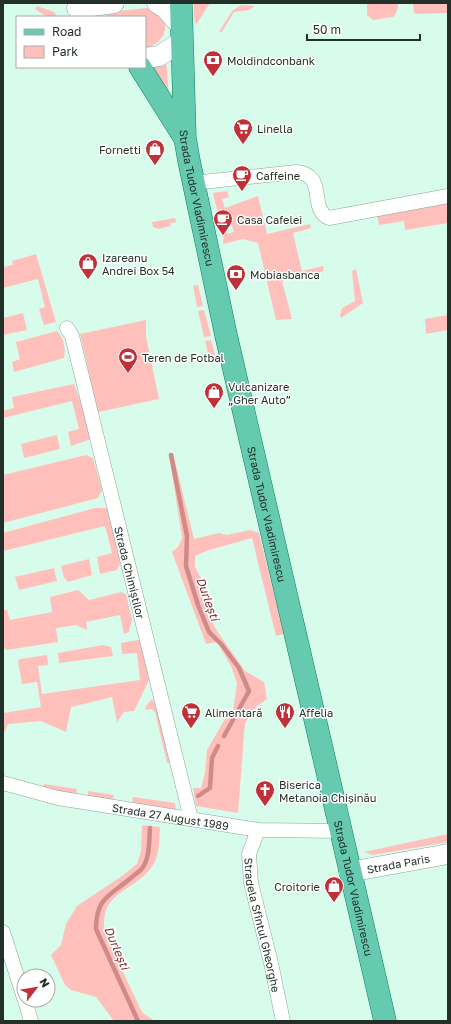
<svg xmlns="http://www.w3.org/2000/svg" width="451" height="1024" font-family="'Golos Text',sans-serif">
<rect width="100%" height="100%" fill="#d8fcec"/>
<g fill="#ffc0bb">
<path d="M194,3H210L196,25L194,19Z"/>
<path d="M367,3H398C398,8 397,14 393,17L373,20L367,15Z"/>
<path d="M413,3H448V13L417,14L414,13Z"/>
<path d="M241,5L254,6L250,10L234,12L222,32H219L232,11Z"/>
<path d="M37,6L54,12L58,17H47L35,9Z"/>
<path d="M147,8C173,14 170,42 146,48L145,17H108V12Z"/>
<path d="M166,59L169,98L145,67Z"/>
<path d="M227,191L229,197L222,199L225,208L258,196L267,234L310,224L311,228L293,233L302,271L323,266L324,271L282,281L292,319L276,320L258,243L243,239L223,244L224,233L227,232V234L234,232L231,223L224,225L221,214H218L213,193Z"/>
<path d="M448,202V223L405,230L404,221L379,225L377,215Z"/>
<path d="M175,218L176,222L170,223L171,226L158,229L153,227L152,222Z"/>
<path d="M36,254L56,322L44,325L39,309L45,307L38,279L3,288V267L13,265L12,261Z"/>
<path d="M356,269L363,303L341,318L340,315L342,308L355,301L352,271Z"/>
<path d="M198,285L203,306L197,307L193,286Z"/>
<path d="M204,310L211,336L204,337L198,311Z"/>
<path d="M23,313L27,330L3,335V318Z"/>
<path d="M448,315V330L426,334L425,319Z"/>
<path d="M146,320V336L159,399L98,412L80,334Z"/>
<path d="M57,331C64,338 66,349 64,358L14,372L12,362L20,359L16,342Z"/>
<path d="M211,340L217,362L210,363L205,341Z"/>
<path d="M74,384L94,438L71,446L68,432L79,429L72,401L3,418V411L14,408L12,397Z"/>
<path d="M57,435L60,449L24,458L21,444Z"/>
<path d="M173,453L194,539L219,533L227,535L250,530L259,533L284,634L276,636L252,538L206,551L195,556V567L202,580L203,599L207,613L217,631L245,671L264,682L267,699L256,707L245,723L238,813L196,806L193,788H201L205,773L207,750L229,712L233,711L237,683L231,666L217,642L206,644L172,552L178,547L182,538L169,454Z"/>
<path d="M86,455L93,458L102,490L98,498L3,523V475Z"/>
<path d="M95,508H109L114,524L120,564L117,570L100,574L97,557L112,553L105,526L3,551V533Z"/>
<path d="M89,559L92,575L68,582L64,578L61,566Z"/>
<path d="M54,568L57,581L19,590L15,577Z"/>
<path d="M78,590L89,600L121,592L126,594L132,619L129,632L124,634L120,615L86,622L87,630L76,625L56,628L58,642L7,650L3,648V610H7L10,620L52,612L50,597Z"/>
<path d="M138,640L141,642L150,678L134,711L124,712L117,722L112,697L71,707L66,732L41,721L8,724L3,735V713L41,707L37,682L22,684L18,661L20,659L47,655L48,665L38,666L42,694L140,680L137,653L122,654L121,643Z"/>
<path d="M103,645L111,647L113,656L59,663L58,653Z"/>
<path d="M152,699L158,708L171,763H167L155,712L151,709L145,710L146,706Z"/>
<path d="M44,784L77,789L76,795L43,789Z"/>
<path d="M88,791L114,795L113,801L88,797Z"/>
<path d="M133,797L175,803L176,809L172,811L132,805Z"/>
<path d="M142,825L160,827C159,838 160,850 155,861C140,893 97,887 105,934L141,1010L144,1014L155,1021H114L96,997L71,990L65,985L51,955L61,945L66,924L77,906L122,876L137,864L141,851Z"/>
<path d="M448,834V842L373,855L364,852Z"/>
</g>
<g fill="none" stroke-linecap="round" stroke-linejoin="round">
<g stroke="#d08a87" stroke-width="4.5">
<path d="M171,455L187,536L186,566L198,605L209,632L222,645L239,668L249,691L224,736"/>
<path d="M198,796L210,788L212,758L218,746"/>
<path d="M138,1021L96,929C96,897 110,896 132,877C135,874 141,871 143,867C150,856 149,841 150,828"/>
</g>
<defs>
<g id="street">
<path d="M193,183L296,172C328,174 308,210 329,218L448,196"/>
<path id="s1" d="M67,328L72,336L191,819"/>
<path id="s2" d="M3,783L58,798L258,830L341,831"/>
<path id="s3" d="M258,830L249,854L251,883L271,963L283,1021"/>
<path d="M3,932L24,998"/>
<path d="M25,1000L31,1021"/>
</g>
<g id="secondary">
<path d="M157,3L165,8L181,26"/>
<path d="M77,8L114,3"/>
<path d="M145,58L159,56L181,42"/>
<path id="s4" d="M349,872L448,854"/>
</g>
<g id="primary">
<path id="s5" d="M181,3L185,138L189,161L226,335L385,1021"/>
<path d="M140,67L184,137"/>
</g>
</defs>
<use href="#street" stroke="#85a798" stroke-width="15"/>
<use href="#secondary" stroke="#85a798" stroke-width="21"/>
<use href="#primary" stroke="#0c7d5f" stroke-width="23"/>
<use href="#street" stroke="#fff" stroke-width="14"/>
<use href="#secondary" stroke="#fff" stroke-width="20"/>
<use href="#primary" stroke="#66cab0" stroke-width="22"/>
</g>
<defs>
<symbol id="bank-pin" viewBox="-11 -11 22 30"><path d="M0 17L-7.5 6A9.5 9.5 0 1 1 7.5 6Z" fill="#c03039" stroke="#fff"/><path d="M-6-4H6V4H-6ZM0-2.3a2.3 2.3 0 1 0 0 4.6a2.3 2.3 0 1 0 0-4.6Z" fill="#fff"/></symbol>
<symbol id="supermarket-pin" viewBox="-11 -11 22 30"><path d="M0 17L-7.5 6A9.5 9.5 0 1 1 7.5 6Z" fill="#c03039" stroke="#fff"/><path d="M-6-5.5h2.5l.6 2H6L4.5 2H-2.5L-4.4-4H-6ZM-1.5 3.2a1.3 1.3 0 1 0 .1 0ZM3 3.2a1.3 1.3 0 1 0 .1 0Z" fill="#fff"/></symbol>
<symbol id="shop-pin" viewBox="-11 -11 22 30"><path d="M0 17L-7.5 6A9.5 9.5 0 1 1 7.5 6Z" fill="#c03039" stroke="#fff"/><path d="M-5-2.5h2.3a2.7 3.5 0 0 1 5.4 0H5L5.5 6h-11ZM-1.5-2.5h3a1.5 2.3 0 0 0-3 0Z" fill="#fff"/></symbol>
<symbol id="cafe-pin" viewBox="-11 -11 22 30"><path d="M0 17L-7.5 6A9.5 9.5 0 1 1 7.5 6Z" fill="#c03039" stroke="#fff"/><path d="M-5.5-4.5H6V0H3Q3 3.5 0 3.5H-2.5Q-5.5 3.5-5.5 0ZM3-3.2v2h1.7v-2ZM-6 4.5H4V6H-6Z" fill="#fff"/></symbol>
<symbol id="stadium-pin" viewBox="-11 -11 22 30"><path d="M0 17L-7.5 6A9.5 9.5 0 1 1 7.5 6Z" fill="#c03039" stroke="#fff"/><path d="M0-5a6.5 5 0 1 0 0 10a6.5 5 0 1 0 0-10ZM-3.5-1.8h7v3.6h-7Z" fill="#fff"/></symbol>
<symbol id="restaurant-pin" viewBox="-11 -11 22 30"><path d="M0 17L-7.5 6A9.5 9.5 0 1 1 7.5 6Z" fill="#c03039" stroke="#fff"/><path d="M-5-6h1v4h1v-4h1v4h1v-4h1v5L-1.5 .5V6h-2V.5L-5-1ZM5-6V6H3V1.5H1.5Q1.5-4 5-6Z" fill="#fff"/></symbol>
<symbol id="church-pin" viewBox="-11 -11 22 30"><path d="M0 17L-7.5 6A9.5 9.5 0 1 1 7.5 6Z" fill="#c03039" stroke="#fff"/><path d="M-1.2-6h2.4v3.5h3.3v2.4h-3.3V6h-2.4V-.1h-3.3v-2.4h3.3Z" fill="#fff"/></symbol>
</defs>
<g fill-rule="evenodd">
<use href="#bank-pin" x="202" y="49" width="22" height="30"/>
<use href="#supermarket-pin" x="232" y="117" width="22" height="30"/>
<use href="#shop-pin" x="144" y="138" width="22" height="30"/>
<use href="#cafe-pin" x="231" y="164" width="22" height="30"/>
<use href="#cafe-pin" x="212" y="208" width="22" height="30"/>
<use href="#shop-pin" x="77" y="252" width="22" height="30"/>
<use href="#bank-pin" x="225" y="263" width="22" height="30"/>
<use href="#stadium-pin" x="117" y="346" width="22" height="30"/>
<use href="#shop-pin" x="203" y="381" width="22" height="30"/>
<use href="#supermarket-pin" x="180" y="701" width="22" height="30"/>
<use href="#restaurant-pin" x="274" y="701" width="22" height="30"/>
<use href="#church-pin" x="254" y="779" width="22" height="30"/>
<use href="#shop-pin" x="323" y="875" width="22" height="30"/>
</g>
<g text-anchor="middle" dominant-baseline="central" stroke-width="3" stroke-linejoin="round" paint-order="stroke">
<g font-size="11" fill="#23302a" stroke="#fff" text-anchor="start">
<text x="227" y="60">Moldindconbank</text>
<text x="257" y="128">Linella</text>
<text x="141" y="149" text-anchor="end">Fornetti</text>
<text x="256" y="175">Caffeine</text>
<text x="237" y="219">Casa Cafelei</text>
<text x="102" y="257">Izareanu<tspan x="102" dy="13">Andrei Box 54</tspan></text>
<text x="250" y="274">Mobiasbanca</text>
<text x="142" y="357">Teren de Fotbal</text>
<text x="228" y="386">Vulcanizare<tspan x="228" dy="13">„Gher Auto”</tspan></text>
<text x="205" y="712">Alimentară</text>
<text x="299" y="712">Affelia</text>
<text x="279" y="784">Biserica<tspan x="279" dy="13">Metanoia Chișinău</tspan></text>
<text x="320" y="886" text-anchor="end">Croitorie</text>
</g>
<g font-size="11" fill="#23302a" stroke="#fff">
<text stroke="none"><textPath href="#s5" startOffset="196">Strada Tudor Vladimirescu</textPath></text>
<text stroke="none"><textPath href="#s5" startOffset="520">Strada Tudor Vladimirescu</textPath></text>
<text stroke="none"><textPath href="#s1" startOffset="253">Strada Chimiștilor</textPath></text>
<text stroke="none"><textPath href="#s2" startOffset="171">Strada 27 August 1989</textPath></text>
<text stroke="none"><textPath href="#s4" startOffset="50">Strada Paris</textPath></text>
<text stroke="none"><textPath href="#s5" startOffset="904">Strada Tudor Vladimirescu</textPath></text>
<text stroke="none"><textPath href="#s3" startOffset="98">Stradela Sfîntul Gheorghe</textPath></text>
</g>
<g font-size="12" font-style="italic" fill="#853131" stroke="#fff">
<text transform="translate(208 599) rotate(70)">Durlești</text>
<text transform="translate(117 948) rotate(67)">Durlești</text>
</g>
</g>
<rect width="451" height="1024" fill="none" stroke="#23302a" stroke-width="8"/>
<rect x="16" y="16" width="130" height="52" fill="#ffffff" stroke="#a7acaa"/>
<rect x="24" y="29" width="20" height="6" fill="#66cab0" stroke="#a7acaa"/>
<text x="52" y="36" font-size="12" fill="#23302a">Road</text>
<rect x="24" y="46" width="20" height="12" fill="#ffc0bb" stroke="#a7acaa"/>
<text x="52" y="56" font-size="12" fill="#23302a">Park</text>
<g transform="translate(36 988) rotate(59)"><circle r="19" fill="#ffffff" stroke="#a7acaa"/>
<path d="M0-3L7 15L0 10L-7 15Z" fill="#c03039"/>
<text y="-6" font-size="11" font-weight="bold" text-anchor="middle" fill="#23302a">N</text>
</g>
<path d="M307 34v6h113v-6" fill="none" stroke="#23302a" stroke-width="2"/>
<text x="313" y="34" font-size="12" fill="#23302a" stroke="#ffffff" stroke-width="3" paint-order="stroke">50 m</text>
</svg>
